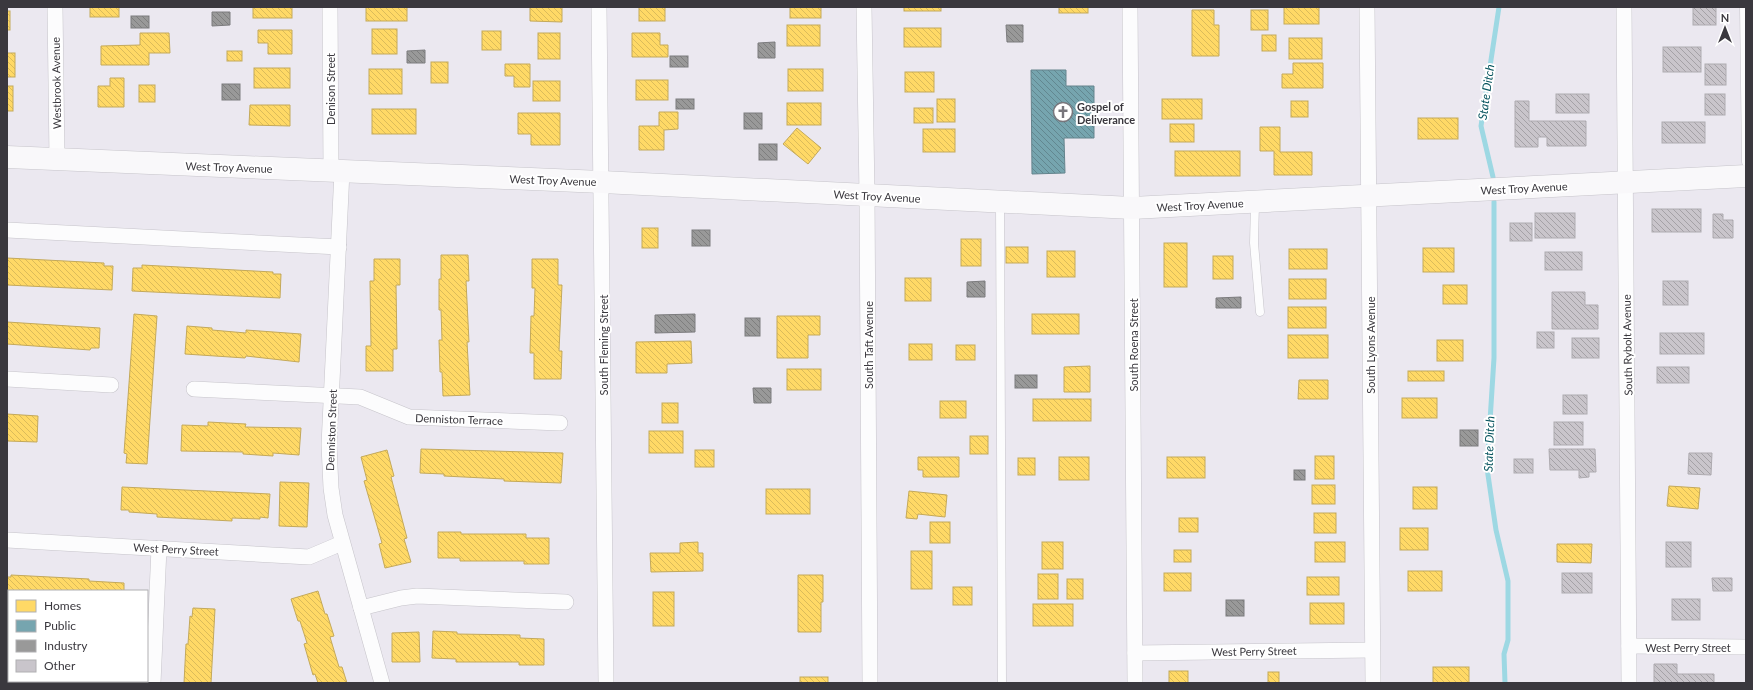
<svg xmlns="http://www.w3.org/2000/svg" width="1753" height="690" font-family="Lato,sans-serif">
<defs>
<pattern id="homes-back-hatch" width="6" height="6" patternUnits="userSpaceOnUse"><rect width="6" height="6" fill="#ffd966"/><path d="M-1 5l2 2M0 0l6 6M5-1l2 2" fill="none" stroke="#dbbb5a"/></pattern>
<pattern id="public-back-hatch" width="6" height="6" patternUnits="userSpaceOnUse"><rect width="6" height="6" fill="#76a5af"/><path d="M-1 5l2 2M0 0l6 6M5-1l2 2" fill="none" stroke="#628790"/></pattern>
<pattern id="industry-back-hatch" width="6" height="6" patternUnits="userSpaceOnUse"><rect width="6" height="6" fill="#999"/><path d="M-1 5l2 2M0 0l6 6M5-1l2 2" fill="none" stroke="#7e7e7e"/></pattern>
<pattern id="building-back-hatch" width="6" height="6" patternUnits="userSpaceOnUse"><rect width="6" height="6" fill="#c9c5cb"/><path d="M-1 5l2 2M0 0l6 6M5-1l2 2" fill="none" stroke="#a4a1a6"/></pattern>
</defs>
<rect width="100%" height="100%" fill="#ebe8f0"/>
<g fill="url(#homes-back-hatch)" stroke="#c4a95a">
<rect x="90" y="7" width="29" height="10"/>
<rect x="253" y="7" width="39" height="11"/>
<rect x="366" y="7" width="41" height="14"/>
<path d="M530,7H562V22L530,21Z"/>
<rect x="639" y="7" width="26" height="14"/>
<rect x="790" y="7" width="31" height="11"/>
<rect x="904" y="7" width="37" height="4"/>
<rect x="1059" y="7" width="29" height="6"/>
<rect x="1284" y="7" width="35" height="17"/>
<path d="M1192,10H1214V25H1219V56H1192Z"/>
<rect x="1251" y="10" width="17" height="20"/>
<rect x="7" y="11" width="3" height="19"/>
<rect x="787" y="25" width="33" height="21"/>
<rect x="904" y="28" width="37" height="19"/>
<rect x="372" y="29" width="25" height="25"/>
<path d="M258,30H292V54H268V43H258Z"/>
<rect x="482" y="31" width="19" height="19"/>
<path d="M140,33H169L170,53H149V65H101V46L140,45Z"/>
<rect x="538" y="33" width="22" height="26"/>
<path d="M632,33H660V45H668V57H632Z"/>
<rect x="1262" y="35" width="14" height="16"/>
<rect x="1289" y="38" width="33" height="21"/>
<rect x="227" y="51" width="15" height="10"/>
<rect x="7" y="53" width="8" height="24"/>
<rect x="431" y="62" width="17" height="21"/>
<path d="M1293,63H1323V88H1282V74H1293Z"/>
<path d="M505,64H530V87H514V76H505Z"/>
<rect x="254" y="68" width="36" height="20"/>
<rect x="369" y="69" width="33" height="25"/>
<rect x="788" y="69" width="35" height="22"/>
<rect x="905" y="72" width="29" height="20"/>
<path d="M110,78H124V107H98V86H110Z"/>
<rect x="636" y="80" width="32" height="20"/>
<rect x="533" y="81" width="27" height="20"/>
<rect x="139" y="85" width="16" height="17"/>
<rect x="7" y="86" width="6" height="25"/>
<rect x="937" y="99" width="18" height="23"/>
<rect x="1162" y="99" width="40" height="20"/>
<rect x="1291" y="101" width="17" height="16"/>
<rect x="787" y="103" width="34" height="22"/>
<path d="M250,105H290V126L249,125Z"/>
<rect x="914" y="108" width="19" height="15"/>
<rect x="372" y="109" width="44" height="25"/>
<path d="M659,112H678V129L664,130V150H639V126H659Z"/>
<path d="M518,113H560V145H531V134H518Z"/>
<rect x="1418" y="118" width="40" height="21"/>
<rect x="1170" y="124" width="24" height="18"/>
<path d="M1260,127H1280V152H1312V175H1274V151H1260Z"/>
<path d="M797,128L821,148L808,164L783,144Z"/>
<rect x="923" y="129" width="32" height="23"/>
<rect x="1175" y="151" width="65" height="25"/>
<rect x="642" y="228" width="16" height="20"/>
<rect x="961" y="239" width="20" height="27"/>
<rect x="1164" y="243" width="23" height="44"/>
<rect x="1006" y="247" width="22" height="16"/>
<rect x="1423" y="248" width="31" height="24"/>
<rect x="1289" y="249" width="38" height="20"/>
<rect x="1047" y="251" width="28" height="26"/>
<path d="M441,255H468L469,281H466L469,342H467L470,395L443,396L442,372H440L439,340H442L441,310H439V279H441Z"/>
<rect x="1213" y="256" width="20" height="23"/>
<path d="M7,258L104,263V266H113L112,290L7,285Z"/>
<path d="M374,259H400V285H396L397,349H393V371H366V346H371L370,281H374Z"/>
<path d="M532,259H558V285H562L559,351H562L561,379H534V353H530L531,316H534L535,288H532Z"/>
<path d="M142,265L273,272V274H281L280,298L132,291L133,268H142Z"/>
<rect x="905" y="278" width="26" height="23"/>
<rect x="1289" y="279" width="37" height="20"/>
<rect x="1443" y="285" width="24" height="19"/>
<rect x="1288" y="307" width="38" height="21"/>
<path d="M134,314L157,316L147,464L126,463L127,454L124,453Z"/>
<rect x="1032" y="314" width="47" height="20"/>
<path d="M777,316H820V335H808V358H777Z"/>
<path d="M7,322L100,328L99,348H91L90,350L7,344Z"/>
<path d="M187,326L212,328V330L246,333V330L301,334L299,362L246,356L245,358L185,354Z"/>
<rect x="1288" y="335" width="40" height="23"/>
<rect x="1437" y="340" width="26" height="21"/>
<path d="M691,341L692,363L667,364V373H636V342Z"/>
<rect x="909" y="344" width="23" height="16"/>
<rect x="956" y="345" width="19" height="15"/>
<path d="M1090,366V392H1064V367Z"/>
<rect x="787" y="369" width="34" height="21"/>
<rect x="1408" y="371" width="36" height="10"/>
<path d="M1299,380H1328V399H1298Z"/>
<rect x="1402" y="398" width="35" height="20"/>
<rect x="1033" y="399" width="58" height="22"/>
<rect x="940" y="401" width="26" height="17"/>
<rect x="662" y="403" width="16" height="20"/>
<path d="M7,414L38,416L37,442L7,441Z"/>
<path d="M208,422L246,424L245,427L301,428L299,455L273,453V456L243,454V452L181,451L182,425L208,426Z"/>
<rect x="649" y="431" width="34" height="22"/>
<rect x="970" y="436" width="18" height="18"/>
<path d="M421,449L563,453L561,483L504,481V479L444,476V474L420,473Z"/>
<path d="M387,450L394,476L391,477L407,538L404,539L411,562L385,568L379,544L382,543L364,481L367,480L361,457Z"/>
<rect x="695" y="450" width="19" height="17"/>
<rect x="1315" y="456" width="19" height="23"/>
<path d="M918,457H959V477H923V470H918Z"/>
<rect x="1059" y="457" width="30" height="23"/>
<rect x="1167" y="457" width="38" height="21"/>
<rect x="1018" y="458" width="17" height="17"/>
<path d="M280,482L309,483L307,527L279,526Z"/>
<rect x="1312" y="485" width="23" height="19"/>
<path d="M1669,486L1700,488L1698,509L1667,506Z"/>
<path d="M122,487L270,494L268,518L260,517V519L232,518V521L157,517V514L129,512V510H121Z"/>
<rect x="1413" y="487" width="24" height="22"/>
<rect x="766" y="489" width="44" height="25"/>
<path d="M909,491L947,495L945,517L918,514L917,519L906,518Z"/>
<rect x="1314" y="513" width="22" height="20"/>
<rect x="1179" y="518" width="19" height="14"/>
<rect x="930" y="522" width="20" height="21"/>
<rect x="1400" y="528" width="28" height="22"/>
<path d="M438,532H461V534H526V538H549V564H524V561H460V558H438Z"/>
<path d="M698,542V553H703V571L651,572L650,553H680V543Z"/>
<rect x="1042" y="542" width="21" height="27"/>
<rect x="1315" y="542" width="30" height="20"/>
<path d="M1557,544H1592L1591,563L1557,562Z"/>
<rect x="1174" y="550" width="17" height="12"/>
<rect x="911" y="551" width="21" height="38"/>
<rect x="1408" y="571" width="34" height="20"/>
<rect x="1164" y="573" width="27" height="18"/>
<rect x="1038" y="574" width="20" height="25"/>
<path d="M11,575L89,579V581L124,583V591H9V605H7V577H11Z"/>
<path d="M798,575H823V602H821V632H798Z"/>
<rect x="1307" y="577" width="32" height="18"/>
<rect x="1067" y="579" width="16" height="20"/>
<rect x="953" y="587" width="19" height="18"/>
<path d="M318,591L325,614H327L334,636L330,637L339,667H342L347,683H318L315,674L313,675L304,644L307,643L300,621H298L291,599Z"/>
<rect x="653" y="592" width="21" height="34"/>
<rect x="1310" y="603" width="34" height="21"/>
<rect x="1033" y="604" width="40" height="22"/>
<path d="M193,608L215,609L211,683H184L186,644H188L190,616L192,617Z"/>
<path d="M433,631L457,632V634L520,635V638L544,639V665H519V662H456V659L432,658Z"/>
<path d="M419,632L420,662H392V633Z"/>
<rect x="1433" y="667" width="36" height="16"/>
<rect x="1169" y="671" width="19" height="12"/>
<rect x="1268" y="672" width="11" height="11"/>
<rect x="800" y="677" width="28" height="6"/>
<rect x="93" y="681" width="28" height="2"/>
</g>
<path fill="url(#public-back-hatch)" stroke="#64848d" d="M1031,70H1066V86H1094V138H1064L1065,173L1032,174Z"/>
<g fill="url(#industry-back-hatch)" stroke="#7c7c7e">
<path d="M212,12H230V25L212,26Z"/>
<rect x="131" y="16" width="18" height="12"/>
<path d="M1006,25H1023V42H1007Z"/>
<path d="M775,42V58H758V43Z"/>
<path d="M425,50V63H407V51Z"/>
<rect x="670" y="56" width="18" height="11"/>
<rect x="222" y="84" width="18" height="16"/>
<rect x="676" y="99" width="18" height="10"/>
<rect x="744" y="113" width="18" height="16"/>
<rect x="759" y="144" width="18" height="16"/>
<rect x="692" y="230" width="18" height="16"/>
<path d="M985,281V297H967V282Z"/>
<path d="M1241,297V308H1216V298Z"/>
<path d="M695,314V332L655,333V315Z"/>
<rect x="745" y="318" width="15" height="18"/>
<rect x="1015" y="375" width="22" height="13"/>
<path d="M753,388H771V403H754Z"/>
<rect x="1460" y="430" width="18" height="16"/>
<rect x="1294" y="470" width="11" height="10"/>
<rect x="1226" y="600" width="18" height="16"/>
</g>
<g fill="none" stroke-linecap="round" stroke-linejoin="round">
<g stroke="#9dd8e3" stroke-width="5">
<path d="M1493,177L1481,126L1499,7"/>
<path d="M1494,202V358L1487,468L1496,530L1508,581V640L1504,654L1505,683"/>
</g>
</g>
<g fill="url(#building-back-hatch)" stroke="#aeabb0">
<rect x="1693" y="7" width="23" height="18"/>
<rect x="1663" y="47" width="38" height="25"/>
<rect x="1705" y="64" width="21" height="21"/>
<rect x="1556" y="94" width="33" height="19"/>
<rect x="1705" y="94" width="20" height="21"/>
<path d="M1515,101H1529V121H1586V146H1547V137H1538V147H1515Z"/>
<rect x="1662" y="122" width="43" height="21"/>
<rect x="1652" y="209" width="49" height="23"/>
<rect x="1535" y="213" width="40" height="25"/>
<path d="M1713,214H1723V220H1733V238H1713Z"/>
<rect x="1510" y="223" width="22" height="18"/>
<rect x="1545" y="252" width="37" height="18"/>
<rect x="1663" y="281" width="25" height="24"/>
<path d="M1552,292H1585V305H1598V329H1552Z"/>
<rect x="1537" y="332" width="17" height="16"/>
<rect x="1660" y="333" width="44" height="21"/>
<rect x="1572" y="338" width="27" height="20"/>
<rect x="1657" y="367" width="32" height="16"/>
<rect x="1563" y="395" width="24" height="19"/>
<rect x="1554" y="422" width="29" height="23"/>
<path d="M1549,449H1595L1596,472H1589V477L1579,478V470H1550Z"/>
<path d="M1689,453H1712L1711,475L1688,474Z"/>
<rect x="1514" y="459" width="19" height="14"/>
<rect x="1666" y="542" width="25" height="25"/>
<rect x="1562" y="573" width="30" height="20"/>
<path d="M1712,578H1732V591H1713Z"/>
<rect x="1672" y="599" width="28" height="21"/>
<path d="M1654,664H1677V674H1714V683H1654Z"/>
</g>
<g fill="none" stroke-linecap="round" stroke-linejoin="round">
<defs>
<g id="lane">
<path d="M1744,7L1746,162"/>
<path d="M1000,203L1002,683"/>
<path d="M1255,203L1254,243L1260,312"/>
</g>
<g id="street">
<path d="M55,7L57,159"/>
<path d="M330,7L331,171"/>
<path d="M599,7L606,683"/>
<path d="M864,7L867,195L870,683"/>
<path d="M1130,7L1135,683"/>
<path d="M1367,7L1373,683"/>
<path d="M1624,7L1629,683"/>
<path d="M342,171L329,445L331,488L335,515L382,683"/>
<path d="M7,230L339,247"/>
<path d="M7,379L111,385"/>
<path d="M194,389L360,397L409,417L560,423"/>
<path d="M7,540L309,557L342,543"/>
<path d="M361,608L401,598L417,596L566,602"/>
<path d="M1629,646L1746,647"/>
<path d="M1135,653L1372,650"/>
<path d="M153,683L159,548"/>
</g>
<path id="secondary" d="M7,157L602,182L1132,208L1746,176"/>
</defs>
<use href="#lane" stroke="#c6c4ca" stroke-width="9"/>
<use href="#street" stroke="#c6c4ca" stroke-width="16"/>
<use href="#secondary" stroke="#c6c4ca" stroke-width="23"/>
<use href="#lane" stroke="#fcfcfd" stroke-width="8"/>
<use href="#street" stroke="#fcfcfd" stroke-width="15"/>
<use href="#secondary" stroke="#f9f8fa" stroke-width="22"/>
</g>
<defs>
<symbol id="church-ring" viewBox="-11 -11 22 22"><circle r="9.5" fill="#fff" stroke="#78767c" stroke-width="1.5"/><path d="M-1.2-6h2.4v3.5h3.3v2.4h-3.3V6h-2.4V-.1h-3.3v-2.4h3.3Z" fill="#78767c"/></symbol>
</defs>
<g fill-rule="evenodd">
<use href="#church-ring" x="1052" y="101" width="22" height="22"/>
</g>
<g text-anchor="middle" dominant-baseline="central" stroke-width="4" stroke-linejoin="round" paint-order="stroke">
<g font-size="11" fill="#3a383e" stroke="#fff">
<text transform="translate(56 83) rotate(-91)">Westbrook Avenue</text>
<text transform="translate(330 89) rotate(-90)">Denison Street</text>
<text transform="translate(229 167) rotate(2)">West Troy Avenue</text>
<text transform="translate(553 180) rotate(2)">West Troy Avenue</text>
<text transform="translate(1524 188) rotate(-3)">West Troy Avenue</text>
<text transform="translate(877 196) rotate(3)">West Troy Avenue</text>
<text transform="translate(1200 205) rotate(-3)">West Troy Avenue</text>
<text transform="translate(603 345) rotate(-90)">South Fleming Street</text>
<text transform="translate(868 345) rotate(-90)">South Taft Avenue</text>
<text transform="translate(1133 345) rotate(-90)">South Roena Street</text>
<text transform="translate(1370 345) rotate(-90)">South Lyons Avenue</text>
<text transform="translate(1627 345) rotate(-91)">South Rybolt Avenue</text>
<text transform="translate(459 419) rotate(2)">Denniston Terrace</text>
<text transform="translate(331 430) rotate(-88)">Denniston Street</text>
<text transform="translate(176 549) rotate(3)">West Perry Street</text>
<text x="1688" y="647">West Perry Street</text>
<text transform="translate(1254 651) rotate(-1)">West Perry Street</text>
</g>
<g font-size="11" font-weight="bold" fill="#3a383e" stroke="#fff" text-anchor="start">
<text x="1077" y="106">Gospel of<tspan x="1077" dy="13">Deliverance</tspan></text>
</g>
<g font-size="12" font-style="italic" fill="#08555f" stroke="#fff">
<text transform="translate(1486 92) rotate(-82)">State Ditch</text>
<text transform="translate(1489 444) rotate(-88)">State Ditch</text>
</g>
</g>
<rect width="1753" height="690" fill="none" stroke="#3a383e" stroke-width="16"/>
<rect x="8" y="590" width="140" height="92" fill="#ffffff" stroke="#b0afb2"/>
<rect x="16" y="600" width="20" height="12" fill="#ffd966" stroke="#b0afb2"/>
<text x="44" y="610" font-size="12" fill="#3a383e">Homes</text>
<rect x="16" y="620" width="20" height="12" fill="#76a5af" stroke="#b0afb2"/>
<text x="44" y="630" font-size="12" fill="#3a383e">Public</text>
<rect x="16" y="640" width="20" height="12" fill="#999999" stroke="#b0afb2"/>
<text x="44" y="650" font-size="12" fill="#3a383e">Industry</text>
<rect x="16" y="660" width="20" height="12" fill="#c9c5cb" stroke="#b0afb2"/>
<text x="44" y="670" font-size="12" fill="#3a383e">Other</text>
<g transform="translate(1725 28)" stroke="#ffffff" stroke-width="3" paint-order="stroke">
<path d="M0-3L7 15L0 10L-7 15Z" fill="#3a383e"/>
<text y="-6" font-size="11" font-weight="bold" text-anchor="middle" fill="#3a383e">N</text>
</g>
</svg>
